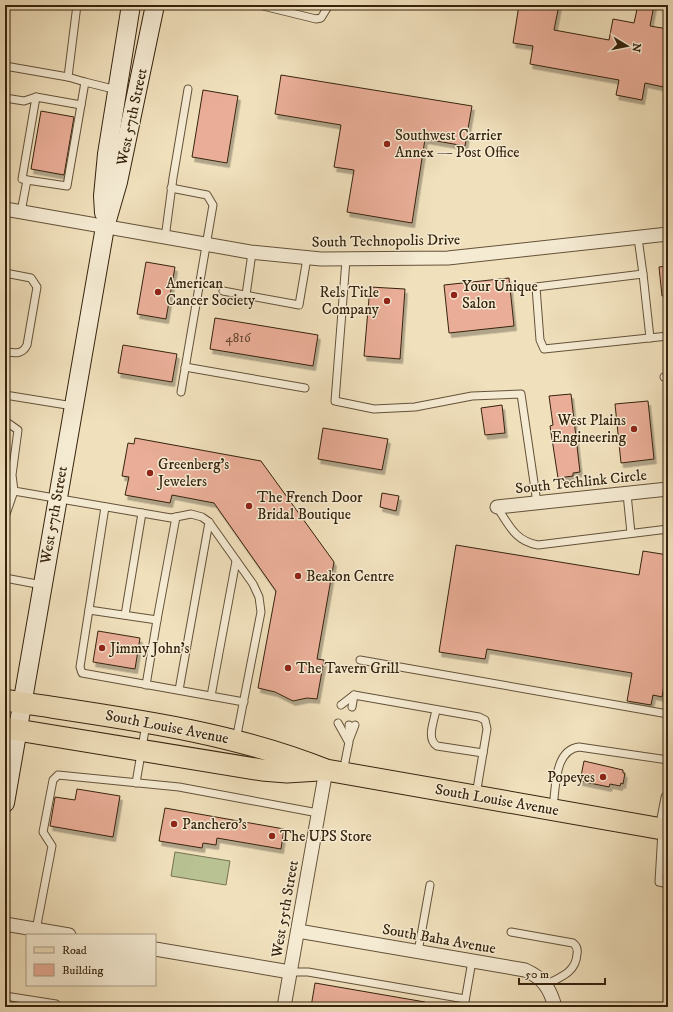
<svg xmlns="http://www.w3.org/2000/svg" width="673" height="1012" font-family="'IM FELL DW Pica',serif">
<defs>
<filter id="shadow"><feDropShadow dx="2.5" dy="4.5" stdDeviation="0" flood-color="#0004"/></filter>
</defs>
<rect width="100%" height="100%" fill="#f0e0bc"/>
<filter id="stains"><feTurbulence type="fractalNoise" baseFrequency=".005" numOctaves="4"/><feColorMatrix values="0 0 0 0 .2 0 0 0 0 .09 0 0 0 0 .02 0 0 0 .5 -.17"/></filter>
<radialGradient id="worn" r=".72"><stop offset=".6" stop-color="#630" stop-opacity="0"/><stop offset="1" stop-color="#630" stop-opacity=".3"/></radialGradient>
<path fill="#b8c292" stroke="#777250" d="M175,852L230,861L226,885L171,876Z"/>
<g fill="#eaae98" stroke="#36230d" filter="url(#shadow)">
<path d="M519,5H559L554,30L609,40L613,19L634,23L638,5H654L650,26L668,29L664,52L668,53V88L645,83L642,100L616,95L619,80L530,64L533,46L513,43Z"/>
<path d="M281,75L472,106L465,146L425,139L412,223L347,212L354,170L334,167L341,125L275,114Z"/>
<path d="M203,90L238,96L227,163L192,157Z"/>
<path d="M41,111L74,117L64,175L31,169Z"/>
<path d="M146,262L175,267L166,319L137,314Z"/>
<path d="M668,266V295L662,296L659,267Z"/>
<path d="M509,278L514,326L449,333L444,285Z"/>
<path d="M370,287L405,289L400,359L364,356Z"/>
<path d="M215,318L318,335L313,366L210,349Z"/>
<path d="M123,345L177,354L172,382L118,373Z"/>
<path d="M571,394L580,472L573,473V476L558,478L550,426L553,425L549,396Z"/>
<path d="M648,401L654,459L621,463L615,404Z"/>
<path d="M502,405L505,433L485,435L481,408Z"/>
<path d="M323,428L388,439L382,470L318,459Z"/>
<path d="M135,438L261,461L334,562L317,659L324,660L317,699L307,698L293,701L275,692L258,688L276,591L214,503L172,495L170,503L125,495L129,477L122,476L128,443L134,444Z"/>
<path d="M382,493L399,496L396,511L380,507Z"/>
<path d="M456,545L639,575L643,551L668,555V660L662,697L653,695L651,705L627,701L632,673L487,649L485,659L439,652Z"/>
<path d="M98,631L140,638L135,669L93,662Z"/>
<path d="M584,761L623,770V773H625L623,784L621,783L620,786L610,784L609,787L580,781Z"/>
<path d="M77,789L120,796L113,837L50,826L55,797L75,800Z"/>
<path d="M165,808L284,829L281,849L217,838L216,845L203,843L202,848L159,841Z"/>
<path d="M315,983L425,1002L424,1007H311Z"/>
</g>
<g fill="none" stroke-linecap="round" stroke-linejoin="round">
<defs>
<g id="lane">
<path d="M77,5L68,77L85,82"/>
<path d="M259,5L316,19L321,18L329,5"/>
<path d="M5,66L68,77"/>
<path d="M5,98L24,101L36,97"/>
<path d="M27,180L22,179L36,97L81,105"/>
<path d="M171,188L207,195L213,205L181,392"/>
<path d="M21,212L27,180L67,186L85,82L117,90"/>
<path d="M165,238L173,178L188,89"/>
<path d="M638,238L643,274L536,287L540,340L544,349L668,336"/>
<path d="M346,260L335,401L374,409L415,407L472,396L521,394L537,503"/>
<path d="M5,273L31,278L37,287L27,345C22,355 15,353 5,352"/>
<path d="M643,274L650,338"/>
<path d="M223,291L299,305L307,258"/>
<path d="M246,295L252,253"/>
<path d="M185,367L305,388"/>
<path d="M664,377H668"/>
<path d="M5,395L73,406"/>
<path d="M5,422L8,423L18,430L12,475L14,491L171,518L191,514L202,517L209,522L253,584L259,597L261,612L236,740"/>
<path d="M627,494L631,533"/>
<path d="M105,507L80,667L82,673L244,702"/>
<path d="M497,507C509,525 515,541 538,545L668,529"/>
<path d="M5,517L14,491"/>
<path d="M5,578L42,585"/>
<path d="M89,610L157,620L146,685"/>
<path d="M125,615L142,513"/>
<path d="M157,620L176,517"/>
<path d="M360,660L668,714"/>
<path d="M179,690L209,522"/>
<path d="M211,696L236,561"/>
<path d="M341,705L354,695"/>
<path d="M352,707L354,695L479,717L485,720L487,729L476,795"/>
<path d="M436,710C434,721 426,739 437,746L483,753"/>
<path d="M338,723L348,741"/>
<path d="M350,738L355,725"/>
<path d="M343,772L349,742V725"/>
<path d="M136,783L146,724"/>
<path d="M553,807C556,788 554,750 579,747L668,760"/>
<path d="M662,831L659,882L668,884"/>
<path d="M36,930L52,846L43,832L53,780L58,775L179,787L318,813"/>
<path d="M511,932L573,943C577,946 578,949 577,954C576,972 561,977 547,984"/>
<path d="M418,952L430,885"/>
<path d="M290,972H308L465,999"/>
<path d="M5,996L56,1004"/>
<path d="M464,1007L472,961"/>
</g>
<g id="street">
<path d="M5,209L250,252L321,259L448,258L668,234"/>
<path d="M497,507L668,489"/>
<path d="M662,829L668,798"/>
<path d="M5,924L69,935"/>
<path d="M298,931L525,970C543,978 550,988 555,1007"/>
<path d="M155,949L290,972"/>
<path d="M284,1007L326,770"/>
</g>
<g id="secondary">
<path d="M104,213L103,196L107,154L131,5"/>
<path d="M5,803L105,227L118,182L155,5"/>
</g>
<g id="primary">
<path d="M5,700C113,717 224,729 326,770L668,830"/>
<path d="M5,728L262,770L287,772L319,770"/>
</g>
</defs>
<use href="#lane" stroke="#645239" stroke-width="9"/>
<use href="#street" stroke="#645239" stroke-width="15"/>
<use href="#secondary" stroke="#36230d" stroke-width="20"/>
<use href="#primary" stroke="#36230d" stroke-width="23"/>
<use href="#lane" stroke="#f5ebd3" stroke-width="7"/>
<use href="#street" stroke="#f5ebd3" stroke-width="13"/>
<use href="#secondary" stroke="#f5ebd3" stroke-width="18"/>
<use href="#primary" stroke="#f0e0bc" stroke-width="21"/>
</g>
<g fill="#8f2418" stroke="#f5ebd3" stroke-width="1.5">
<circle cx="387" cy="144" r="4"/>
<circle cx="158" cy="292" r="4"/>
<circle cx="454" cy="295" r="4"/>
<circle cx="387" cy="301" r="4"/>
<circle cx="634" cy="429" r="4"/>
<circle cx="150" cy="473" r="4"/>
<circle cx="249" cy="506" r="4"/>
<circle cx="298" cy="576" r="4"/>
<circle cx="102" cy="648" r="4"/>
<circle cx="288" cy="668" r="4"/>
<circle cx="603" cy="777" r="4"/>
<circle cx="174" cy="824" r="4"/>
<circle cx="272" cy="836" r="4"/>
</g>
<g text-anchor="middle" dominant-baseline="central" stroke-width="3" stroke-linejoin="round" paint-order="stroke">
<g font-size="13" fill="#634630">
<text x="238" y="338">4816</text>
</g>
<g font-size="15" fill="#36230d" stroke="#f5ebd3">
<text transform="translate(132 117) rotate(-78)">West 57th Street</text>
<text transform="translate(386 241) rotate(-1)">South Technopolis Drive</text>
<text transform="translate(581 482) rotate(-6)">South Techlink Circle</text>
<text transform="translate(54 515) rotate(-80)">West 57th Street</text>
<text transform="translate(167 727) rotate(11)">South Louise Avenue</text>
<text transform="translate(497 800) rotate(10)">South Louise Avenue</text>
<text transform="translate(285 909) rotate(-80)">West 55th Street</text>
<text transform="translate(439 939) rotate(10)">South Baha Avenue</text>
</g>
<g font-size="15" fill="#36230d" stroke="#f5ebd3" text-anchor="start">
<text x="395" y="135">Southwest Carrier<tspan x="395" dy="17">Annex — Post Office</tspan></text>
<text x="166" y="283">American<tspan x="166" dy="17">Cancer Society</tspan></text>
<text x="462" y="286">Your Unique<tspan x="462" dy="17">Salon</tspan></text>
<text x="379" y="292" text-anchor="end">Rels Title<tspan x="379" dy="17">Company</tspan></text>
<text x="626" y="420" text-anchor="end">West Plains<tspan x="626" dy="17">Engineering</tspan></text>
<text x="158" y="464">Greenberg's<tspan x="158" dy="17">Jewelers</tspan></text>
<text x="257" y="497">The French Door<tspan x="257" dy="17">Bridal Boutique</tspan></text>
<text x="306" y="576">Beakon Centre</text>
<text x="110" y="648">Jimmy John's</text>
<text x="296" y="668">The Tavern Grill</text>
<text x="595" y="777" text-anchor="end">Popeyes</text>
<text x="182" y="824">Panchero's</text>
<text x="280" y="836">The UPS Store</text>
</g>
</g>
<rect width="673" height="1012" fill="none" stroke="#f0e0bc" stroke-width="20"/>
<rect x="6" y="6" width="661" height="1000" fill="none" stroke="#36230d" stroke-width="2"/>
<rect x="10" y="10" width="653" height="992" fill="none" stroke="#36230d"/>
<rect x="26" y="934" width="130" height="52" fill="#f5ebd3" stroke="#a99b84"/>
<rect x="34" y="947" width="20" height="6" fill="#f0e0bc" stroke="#a99b84"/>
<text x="62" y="954" font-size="12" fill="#36230d">Road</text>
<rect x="34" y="964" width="20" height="12" fill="#eaae98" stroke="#a99b84"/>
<text x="62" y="974" font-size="12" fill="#36230d">Building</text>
<g transform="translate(627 46) rotate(100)" stroke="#f5ebd3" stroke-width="3" paint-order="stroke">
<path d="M0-3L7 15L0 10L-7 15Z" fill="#36230d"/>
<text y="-6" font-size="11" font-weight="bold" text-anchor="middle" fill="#36230d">N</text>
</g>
<path d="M519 978v6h86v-6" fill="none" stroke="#36230d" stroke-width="2"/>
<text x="525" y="978" font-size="12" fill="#36230d" stroke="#f5ebd3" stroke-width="3" paint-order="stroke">50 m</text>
<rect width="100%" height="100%" filter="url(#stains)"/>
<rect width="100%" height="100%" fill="url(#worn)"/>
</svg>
